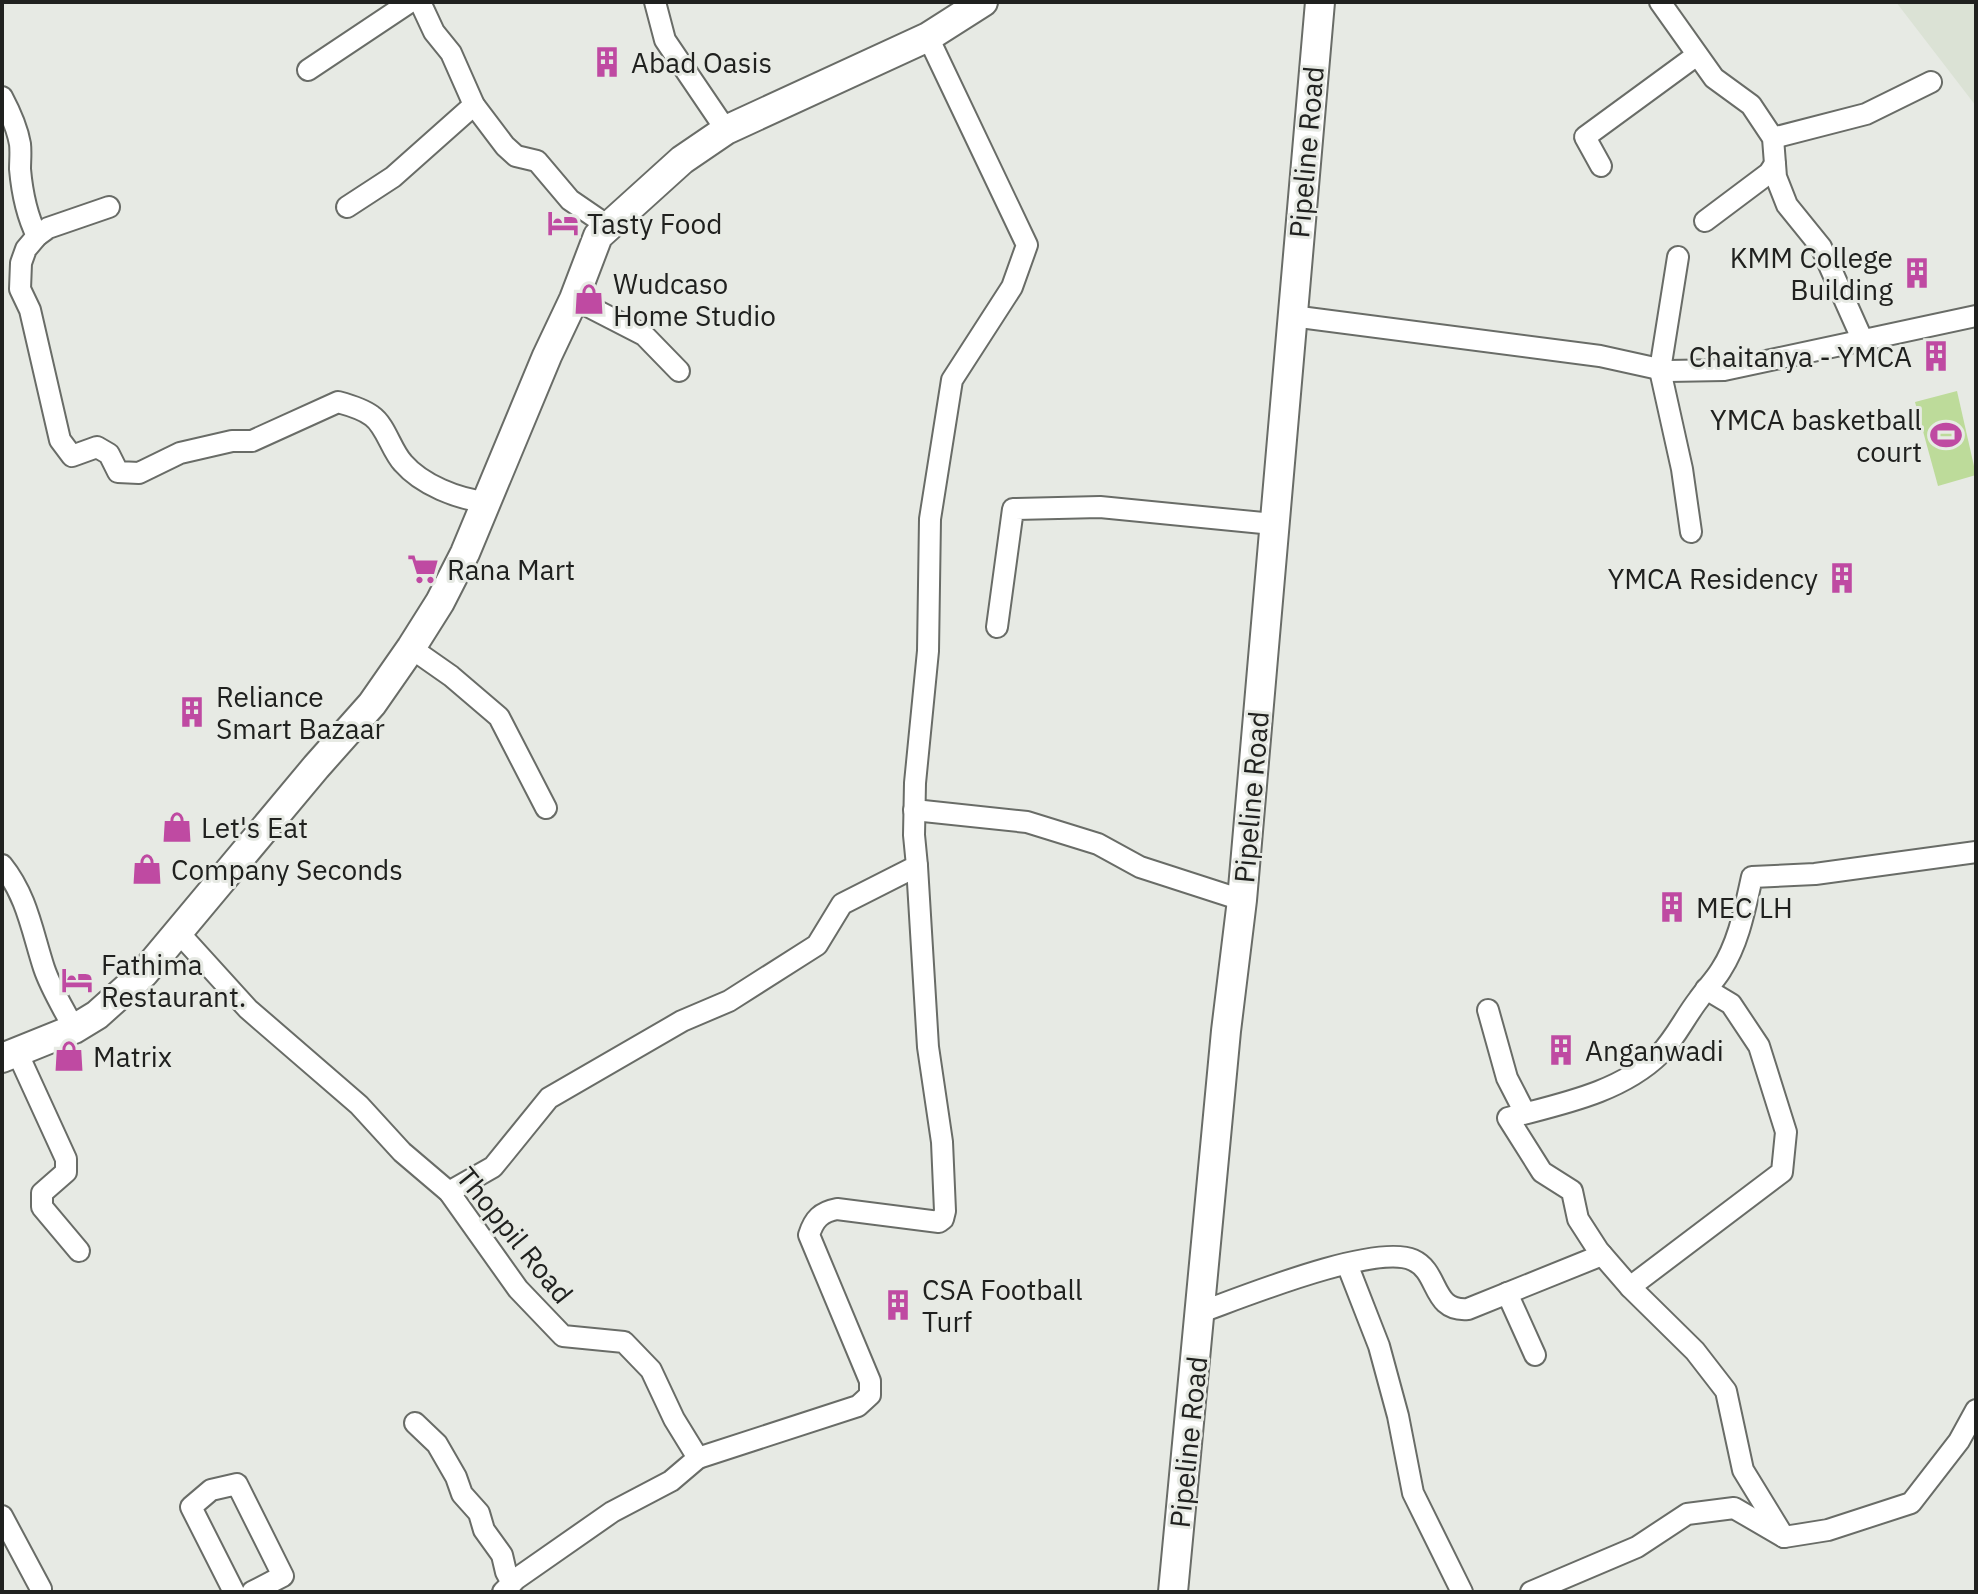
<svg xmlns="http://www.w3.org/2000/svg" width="1978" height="1594" font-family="'IBM Plex Sans',sans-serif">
<rect width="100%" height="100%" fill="#e7eae4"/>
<path fill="#dbe2d5" d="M1896,2H1976V106Z"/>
<path fill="#bddb9a" d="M1957,391L1976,475L1938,486L1915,402Z"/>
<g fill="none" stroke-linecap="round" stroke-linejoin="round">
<defs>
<g id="street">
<path d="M420,2L434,32L451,53L474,105L505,146L516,156L537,161L570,200L608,226"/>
<path d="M655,2L665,40L726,130"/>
<path d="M1660,2L1714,78L1751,105L1773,138L1776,177L1787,205L1821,247L1863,341"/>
<path d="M308,70L410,2"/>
<path d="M2,97C10,112 17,127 20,144C21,152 20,161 20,169C22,192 27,216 37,236"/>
<path d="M1773,138L1866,114L1931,82"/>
<path d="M1601,166L1585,137L1697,55"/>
<path d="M109,207L48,228L37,236L26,249L21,263L20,289L30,310L60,440L72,456L97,447L109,454L118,472L139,473L180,453L232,441H252L338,402C349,405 363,409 372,416C386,426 391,450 403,463C422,485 458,499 486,502"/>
<path d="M347,207L393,177L474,105"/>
<path d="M1705,221L1769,173L1775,164"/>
<path d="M1678,257L1660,370L1682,469L1691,532"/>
<path d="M574,299L644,335L679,371"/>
<path d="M1292,316L1600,356L1668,371L1724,370L1976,316"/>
<path d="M997,627L1013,509L1100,507L1273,524"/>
<path d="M411,648L451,676L499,717L546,808"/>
<path d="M914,810L1027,822L1098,844L1140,867L1242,900"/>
<path d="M2,865C27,896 32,931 44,968C51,989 64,1009 74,1029"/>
<path d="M179,933L248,1009L359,1105L402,1152L449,1192L518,1289L563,1336L624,1342L651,1370L674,1419L698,1458L671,1481L612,1512L516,1579L503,1592"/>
<path d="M1488,1010L1507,1078L1525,1113"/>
<path d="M17,1052L66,1159V1172L42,1193V1207L79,1251"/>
<path d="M449,1192L493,1167L549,1098L682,1021L729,1001L817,945L842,904L917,866L914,835L915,783L928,651L930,519L952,380L1012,287L1027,245L928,37"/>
<path d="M1347,1264L1379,1346L1398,1416L1413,1493L1462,1592"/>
<path d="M1630,1287L1782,1172L1786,1132L1759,1046L1731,1004L1706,989"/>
<path d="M1507,1293L1535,1355"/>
<path d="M1201,1312C1243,1297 1375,1243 1413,1260C1440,1272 1431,1312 1468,1309L1602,1255"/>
<path d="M415,1423L437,1444L456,1477L462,1494L479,1513L484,1530L502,1555L506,1572L512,1583"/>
<path d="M698,1458L858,1406L870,1395V1381L809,1235C814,1219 821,1212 837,1209L939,1222L943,1219L945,1211L942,1142L928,1047L917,866"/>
<path d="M2,1516L41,1589"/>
<path d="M1784,1537L1743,1470L1726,1391L1695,1351L1630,1287L1598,1250L1578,1219L1572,1191L1542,1172L1508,1118C1560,1104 1620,1093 1660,1054C1676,1037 1685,1017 1699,999C1706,989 1715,980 1721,970C1739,942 1745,908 1752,877L1815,874L1976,852"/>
<path d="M234,1592L191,1507L211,1490L237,1484L283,1576L252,1592"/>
<path d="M1531,1592L1637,1547L1687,1514L1734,1508L1784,1537L1828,1530L1911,1503L1959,1441L1976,1410"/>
</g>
<g id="secondary">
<path d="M2,1058L74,1029L97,1015L144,973L316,767L372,704L411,648L440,602L465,553L547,356L574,299L598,236L682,160L726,130L928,37L983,2"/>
<path d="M1173,1592L1226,1031L1242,900L1320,2"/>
</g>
</defs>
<use href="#street" stroke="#696c67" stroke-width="24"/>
<use href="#secondary" stroke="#696c67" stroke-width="32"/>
<use href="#street" stroke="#fff" stroke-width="20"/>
<use href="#secondary" stroke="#fff" stroke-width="28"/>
</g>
<defs>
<symbol id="building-bare" viewBox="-9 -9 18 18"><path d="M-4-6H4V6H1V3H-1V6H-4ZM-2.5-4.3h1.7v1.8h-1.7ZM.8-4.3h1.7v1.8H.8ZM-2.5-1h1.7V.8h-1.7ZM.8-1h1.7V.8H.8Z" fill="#bf4aa2" stroke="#e7eae4" stroke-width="2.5" paint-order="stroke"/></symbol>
<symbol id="hotel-bare" viewBox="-9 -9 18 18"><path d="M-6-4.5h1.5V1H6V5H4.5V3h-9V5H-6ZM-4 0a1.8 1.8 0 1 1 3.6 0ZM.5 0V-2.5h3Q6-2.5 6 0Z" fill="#bf4aa2" stroke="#e7eae4" stroke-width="2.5" paint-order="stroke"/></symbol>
<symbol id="shop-bare" viewBox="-9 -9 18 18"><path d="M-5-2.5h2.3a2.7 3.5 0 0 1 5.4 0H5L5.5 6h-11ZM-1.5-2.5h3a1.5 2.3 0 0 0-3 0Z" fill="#bf4aa2" stroke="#e7eae4" stroke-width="2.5" paint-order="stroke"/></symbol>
<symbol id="stadium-bare" viewBox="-9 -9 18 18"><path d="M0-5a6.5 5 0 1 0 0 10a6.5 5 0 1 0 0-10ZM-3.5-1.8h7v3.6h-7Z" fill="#bf4aa2" stroke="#e7eae4" stroke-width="2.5" paint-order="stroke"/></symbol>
<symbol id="supermarket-bare" viewBox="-9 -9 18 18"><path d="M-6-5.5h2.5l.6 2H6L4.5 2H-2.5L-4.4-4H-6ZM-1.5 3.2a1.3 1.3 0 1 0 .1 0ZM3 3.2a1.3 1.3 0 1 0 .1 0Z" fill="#bf4aa2" stroke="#e7eae4" stroke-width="2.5" paint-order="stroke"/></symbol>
</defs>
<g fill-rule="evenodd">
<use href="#building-bare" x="585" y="40" width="44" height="44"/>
<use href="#hotel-bare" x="541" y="201" width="44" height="44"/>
<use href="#building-bare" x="1895" y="251" width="44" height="44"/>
<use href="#shop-bare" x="567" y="277" width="44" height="44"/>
<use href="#building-bare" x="1914" y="334" width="44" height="44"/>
<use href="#stadium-bare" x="1924" y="413" width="44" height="44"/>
<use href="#supermarket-bare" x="401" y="547" width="44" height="44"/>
<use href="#building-bare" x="1820" y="556" width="44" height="44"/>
<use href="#building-bare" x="170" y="690" width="44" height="44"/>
<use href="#shop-bare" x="155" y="805" width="44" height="44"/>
<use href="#shop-bare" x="125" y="847" width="44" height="44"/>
<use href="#building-bare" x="1650" y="885" width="44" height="44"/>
<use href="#hotel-bare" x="55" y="958" width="44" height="44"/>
<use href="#building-bare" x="1539" y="1028" width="44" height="44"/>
<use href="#shop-bare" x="47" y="1034" width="44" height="44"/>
<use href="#building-bare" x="876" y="1283" width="44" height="44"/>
</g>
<g text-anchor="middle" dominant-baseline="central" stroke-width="6" stroke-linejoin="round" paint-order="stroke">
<g font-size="28" fill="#20211f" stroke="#e7eae4" text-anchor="start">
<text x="631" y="62">Abad Oasis</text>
<text x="587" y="223">Tasty Food</text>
<text x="1893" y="257" text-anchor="end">KMM College<tspan x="1893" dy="32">Building</tspan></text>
<text x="613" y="283">Wudcaso<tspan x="613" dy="32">Home Studio</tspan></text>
<text x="1912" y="356" text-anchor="end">Chaitanya - YMCA</text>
<text x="1922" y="419" text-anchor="end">YMCA basketball<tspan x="1922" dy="32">court</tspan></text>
<text x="447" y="569">Rana Mart</text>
<text x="1818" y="578" text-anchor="end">YMCA Residency</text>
<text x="216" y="696">Reliance<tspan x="216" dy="32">Smart Bazaar</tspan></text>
<text x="201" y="827">Let's Eat</text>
<text x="171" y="869">Company Seconds</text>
<text x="1696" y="907">MEC LH</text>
<text x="101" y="964">Fathima<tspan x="101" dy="32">Restaurant.</tspan></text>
<text x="1585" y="1050">Anganwadi</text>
<text x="93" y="1056">Matrix</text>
<text x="922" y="1289">CSA Football<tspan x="922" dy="32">Turf</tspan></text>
</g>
<g font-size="28" fill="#20211f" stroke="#e7eae4">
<text transform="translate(1306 152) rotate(-85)">Pipeline Road</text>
<text transform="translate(1251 797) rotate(-85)">Pipeline Road</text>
<text transform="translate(515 1235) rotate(51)">Thoppil Road</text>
<text transform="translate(1188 1442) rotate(-84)">Pipeline Road</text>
</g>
</g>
<rect width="1978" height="1594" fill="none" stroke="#20211f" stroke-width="8"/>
</svg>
